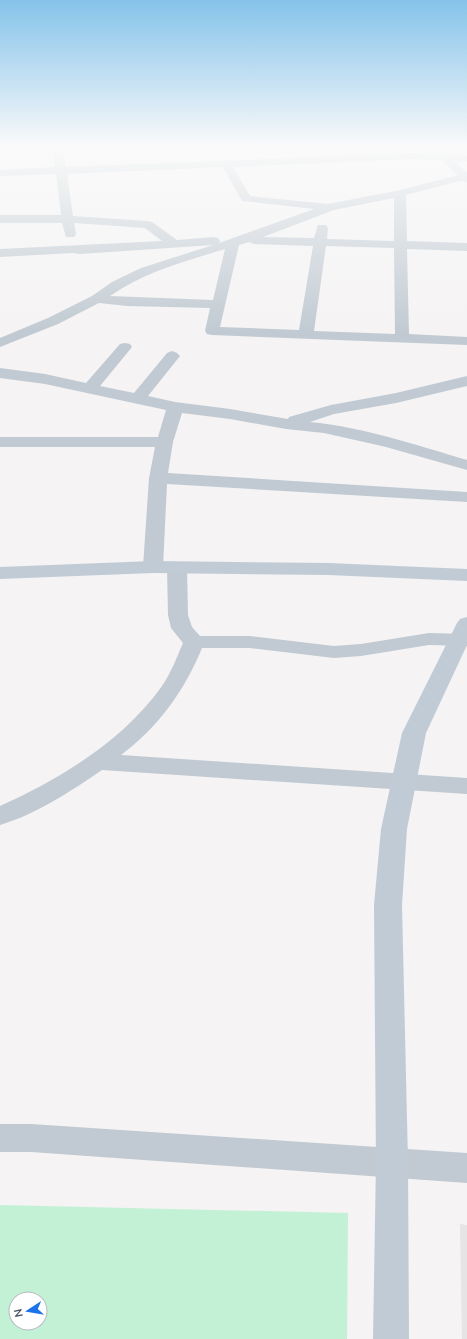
<svg xmlns="http://www.w3.org/2000/svg" width="467" height="1339" font-family="'Nunito Sans',sans-serif">
<rect width="100%" height="100%" fill="#f5f3f3"/>
<path fill="#e6e4e5" d="M460,1224L467,1225V1339H462Z"/>
<path fill="#c3f1d5" fill-rule="evenodd" d="M0,1205L348,1213L347,1339H0ZM16,1299H40V1323H16Z"/>
<g fill="none" stroke-linecap="round" stroke-linejoin="round">
<g fill="#c1cad2" fill-rule="evenodd">
<path d="M52,146H62L66,167L415,153L467,156V162L415,159L233,167L250,196L328,204L400,190L467,173V179L406,195L407,241L467,243V251L407,249L409,334L467,337V345L212,335L207,334L205,331L210,308L127,306L99,303L58,324L0,347V338L48,318L92,296L112,282L141,268L213,245L80,254L73,253L0,257V249L162,241L145,228L74,223L76,234L74,237H66L62,223H0V215H61L56,174L0,176V170L55,167ZM223,167L242,201L314,209L219,243L220,241L218,238L214,237L177,240L152,222L148,221L73,216L67,174ZM394,198V241L327,239L328,228L326,225H318L314,238L263,237L334,210ZM249,242L254,244L313,246L299,330L220,327L239,245ZM326,246L394,248L395,334L314,331ZM225,249L213,300L110,296C144,272 186,261 225,249Z"/>
<path d="M125,343L130,344L132,347L100,386L134,393L167,353L172,351L177,353L180,356L148,396L175,402L230,409L288,419L289,417L331,405L396,393L467,376V386L396,403L334,414L310,422C363,427 416,445 467,460V470L386,447L324,433L286,429L230,419L182,413L173,442L168,473L467,492V502L167,484L163,567L160,571L153,573L146,571L143,567L149,478L155,447H0V437H158L166,410L45,384L0,378V368L45,374L86,383L120,344Z"/>
<path d="M177,562L184,564L187,568L188,615L192,627L200,636H250L334,646L361,644L429,633L467,634V646L429,645L361,656L334,658L250,648H202C184,692 158,727 121,755L467,778V794L102,770C71,791 37,814 0,825V806C60,779 123,741 162,686C171,673 177,657 183,643L171,628L168,615L167,568L170,564Z"/>
<path d="M0,1124H31L467,1153V1183L31,1152H0Z"/>
</g>
<g fill="#c1cbd6" fill-rule="evenodd">
<path d="M428,146H439L467,173V182L463,181Z"/>
<path d="M153,561L328,563L467,569V581L328,575L153,573L0,579V567Z"/>
<path d="M467,617V645L426,733L407,829L402,905L408,1162L409,1339H373L376,1162L374,905L381,829L402,733L457,623L460,619Z"/>
</g>
</g>
<linearGradient id="sky" x2="0" y2="1"><stop stop-color="#85c3ea"/><stop offset="0.44" stop-color="#fafafa"/><stop offset="1" stop-color="#fafafa" stop-opacity="0"/></linearGradient>
<rect width="467" height="333" fill="url(#sky)"/>
<g transform="translate(28 1311) rotate(258)"><circle r="19" fill="#ffffff" stroke="#b7bbc0"/>
<path d="M0-3L7 15L0 10L-7 15Z" fill="#1a73e8"/>
<text y="-6" font-size="11" font-weight="bold" text-anchor="middle" fill="#4a5661">N</text>
</g>
</svg>
